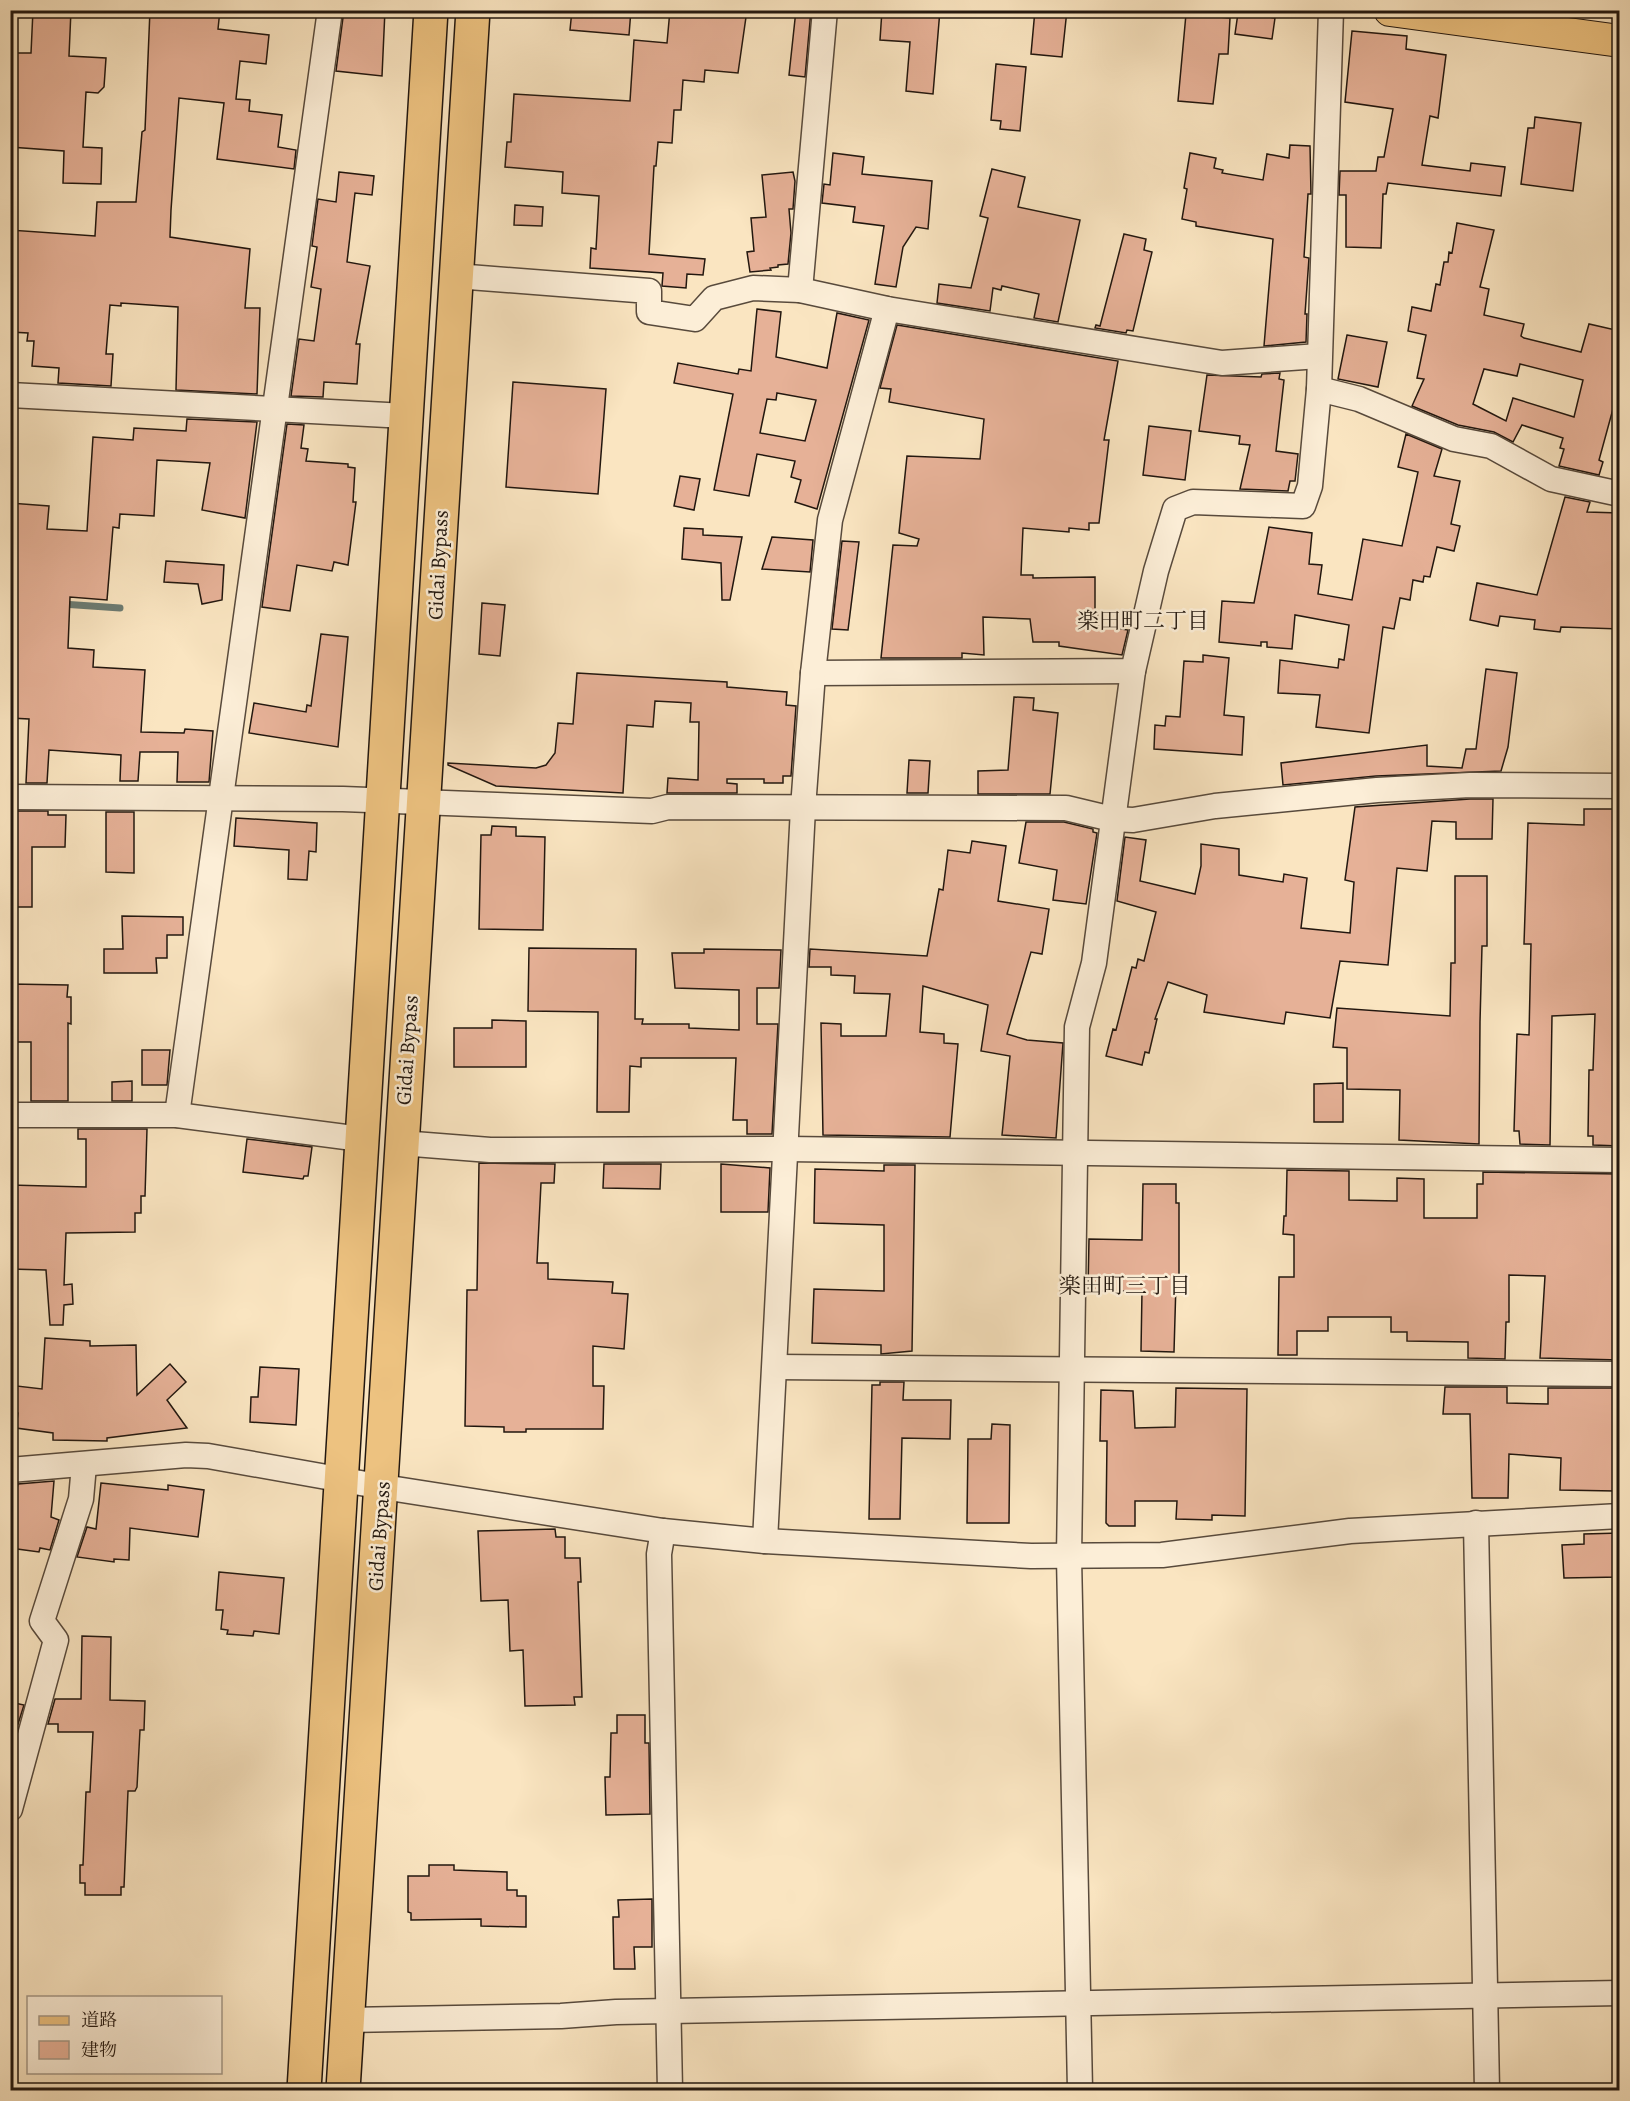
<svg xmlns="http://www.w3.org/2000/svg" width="1630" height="2101" font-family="Alegreya,'Noto Serif JP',serif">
<rect width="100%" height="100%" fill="#fae5c1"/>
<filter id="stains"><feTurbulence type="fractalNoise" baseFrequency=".00333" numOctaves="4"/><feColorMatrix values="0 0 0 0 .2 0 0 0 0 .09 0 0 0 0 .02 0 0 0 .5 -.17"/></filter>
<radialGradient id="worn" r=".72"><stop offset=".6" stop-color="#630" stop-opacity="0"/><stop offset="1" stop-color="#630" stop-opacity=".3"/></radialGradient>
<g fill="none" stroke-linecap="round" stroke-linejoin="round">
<path stroke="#6c7c73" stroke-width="7" d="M62,604L120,608"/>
</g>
<g fill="#e6b197" stroke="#22170f" stroke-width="1.5" fill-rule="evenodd">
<path d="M33,10H71L69,56L106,58L104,87L98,93L86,92L83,147L102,148L101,184L63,183L64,151L10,147L15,53H31Z"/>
<path d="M150,10H220L218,29L269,35L266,64L240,61L236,99L250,100L249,111L282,115L278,147L296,150L294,169L217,159L224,103L179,98L171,210L170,237L250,249L245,308H260L257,394L176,390L178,307L121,303V306L110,305L106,354H113L111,386L58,383L59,368L32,366L34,341H27L28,333L10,332V230L95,236L97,202H136L142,132L145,130Z"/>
<path d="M344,10H385L382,76L336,71Z"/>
<path d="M572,10H631L629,35L570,30Z"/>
<path d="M670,10H747L738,73L705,70L704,82L683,80L681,110H674L672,143L658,142L656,166H654L649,254L705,259L703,275L687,274L686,288L662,286L663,273L590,268L591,248L596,249L599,196L562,193L563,172L505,167L507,142H511L514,94L630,101L634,40L667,43Z"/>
<path d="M796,10H811L805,77L789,75Z"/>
<path d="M882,10H940L933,94L906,91L910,42L880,40Z"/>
<path d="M1035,10H1067L1062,57L1031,54Z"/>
<path d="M1238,13L1275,18L1272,39L1235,34Z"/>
<path d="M1186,14L1230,18L1228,54H1219L1213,104L1178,101Z"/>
<path d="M1352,31L1407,36L1406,49L1446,55L1438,118L1430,116L1422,165L1470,171L1471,163L1505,167L1501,196L1388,183L1386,194H1383L1381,248L1346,247V195H1339L1340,171H1376L1378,157H1384L1393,109L1345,102Z"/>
<path d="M996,64L1026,67L1020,131L1000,129L1001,121L991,120Z"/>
<path d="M1535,117L1581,123L1573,191L1521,184L1528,128H1534Z"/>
<path d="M1290,145L1310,146L1311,194H1308L1304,257L1309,258L1305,314H1307L1306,342L1264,346L1273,239L1196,226V222L1182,219L1187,189L1184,188L1190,153L1216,158L1214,168L1223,170L1222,173L1263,180L1267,154L1289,158Z"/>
<path d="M833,153L864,157L862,174L932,181L928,229L916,227L903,247L896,287L875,284L884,226L853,222L855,207L822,203L824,184L830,185Z"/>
<path d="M992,169L1025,177L1018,207L1080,220L1058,322L1034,318L1039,294L1002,286L1001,290L993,288L990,311L937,303L939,284L971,288L988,218L980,216Z"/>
<path d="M339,172L374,176L372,195L355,193L347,262L370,266L356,344H360L357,384L324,382L323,397L291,396L299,339L314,341L321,289L311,287L317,247L312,246L318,199L336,202Z"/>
<path d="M793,172L795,181L793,209H789L791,233L788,264L778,265V267L770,268L771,270L750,272L747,252L754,251L751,218L766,217L762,175Z"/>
<path d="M515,205L543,207L542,226L514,225Z"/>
<path d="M1457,223L1494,230L1480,287L1489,289L1484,315L1524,324L1521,336L1524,338L1581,352L1589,324L1620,331L1616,357L1620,358V366L1615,386L1619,387L1599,460L1603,462L1599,475L1559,466L1564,449L1560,448L1563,438L1522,425L1513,442L1494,432L1458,425L1412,406L1424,379L1417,378L1426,335L1408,331L1412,307L1431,311L1436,284L1440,285L1444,262H1448L1449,252L1452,253ZM1520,364L1583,380L1574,417L1513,398L1506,421L1473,404L1484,369L1517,376Z"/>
<path d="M1124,234L1146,239L1144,250L1152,252L1133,331L1127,330L1126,333L1095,328L1096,325L1100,326Z"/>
<path d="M757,309L781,312L776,357L827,368L837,313L869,320L817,509L795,502L801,480L791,477L795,461L757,454L749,496L714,490L733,394L674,383L678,363L738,374L739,369L751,371ZM777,393L816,400L805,441L760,433L767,399L776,400Z"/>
<path d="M897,325L1118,361L1104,440H1109L1099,523H1089V530L1069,528V532L1023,528L1021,575H1033V578L1095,577V611L1098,612L1096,625L1128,630L1122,655L1059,646V642H1033L1030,619L983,617L984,655L962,653V658H881L893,545L917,546L919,539L899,533L907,456L980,459L984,419L889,402L891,389L880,388Z"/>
<path d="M1347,335L1387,342L1378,387L1338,379Z"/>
<path d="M1280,373L1279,379L1284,380L1276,451L1298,454L1295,481H1290L1288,491L1240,489L1250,445L1239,444L1240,436L1199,431L1207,375L1261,377L1262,374Z"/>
<path d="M513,382L606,389L598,494L506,487Z"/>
<path d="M187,419L257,422L245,518L202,510L210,463L157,460L154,516L120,514L119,528L113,527L107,600L70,597L68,648L94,650L93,667L145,670L141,732L184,733L185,729L213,731L209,782H177L178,752H140L138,781H120L121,755L49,750L47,783H26L29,719L10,718V503L49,506L47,529L87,531L93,437L133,440L134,428L186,431Z"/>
<path d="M287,424L304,425L301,448L308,449L306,461L348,464V467L355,468L353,502H356L348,565L334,562L332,571L297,565L290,611L262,607Z"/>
<path d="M1149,426L1191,431L1185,480L1143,475Z"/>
<path d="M1406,434L1442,449L1434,476L1460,481L1451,524L1460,526L1454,551L1437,547L1430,577L1424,576L1423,582L1413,580L1410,600L1400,598L1394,629L1383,627L1369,733L1316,727L1320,695L1278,693L1280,660L1338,668L1339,659L1344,660L1349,625L1295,615L1292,649L1267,647V642H1261V646L1219,642L1222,601L1254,603L1269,527L1312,533L1309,564L1322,565L1318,594L1352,600L1363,539L1402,546L1418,472L1398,467Z"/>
<path d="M680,476L700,479L694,510L674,506Z"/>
<path d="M1565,497L1590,502L1587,512L1620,513V629L1561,627L1560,632L1534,629L1535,620L1500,616L1498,626L1470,620L1477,583L1537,595Z"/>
<path d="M684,528L703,529V535L742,537L730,600H722L721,563L682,559Z"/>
<path d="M772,537L813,540L810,572L762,569Z"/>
<path d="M842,541L859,542L848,630L832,629Z"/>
<path d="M166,561L224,565L222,600L202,604L198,584L164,582Z"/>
<path d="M482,603L505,605L500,656L479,654Z"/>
<path d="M321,634L348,637L338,747L249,733L254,703L306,712L307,705L311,706Z"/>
<path d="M1203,655L1229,658L1224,715L1244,717L1242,755L1154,749L1155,725L1165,726L1166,716L1180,717L1184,661L1203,662Z"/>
<path d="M1486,669L1517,673L1508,747L1501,771L1376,776L1283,785L1281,763L1427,745V766L1462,768L1466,749H1476Z"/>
<path d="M577,673L727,682V687L787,692L786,705L796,706L791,776H783V783H764V779H727V783L737,784V793H667L668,778L698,780L699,722H690L691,703L655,701L653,727L627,725L623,793L496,786L448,765V763L536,768L546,765L555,753L558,723L573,724Z"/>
<path d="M1014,697L1034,698L1033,710L1058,713L1050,794H978V771L1008,770Z"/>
<path d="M909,760L930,761L928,793H907Z"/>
<path d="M1470,799H1493L1492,839H1456V822L1432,821L1427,871L1397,868L1388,965L1340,961L1330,1018L1286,1012L1284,1024L1204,1012L1207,995L1168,982L1155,1019H1157L1149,1053L1145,1052L1142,1065L1106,1056L1113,1029L1116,1030L1132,967L1136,968L1138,959L1144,961L1156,912L1117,901L1125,837L1146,840L1140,881L1195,894L1201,866V844L1239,849V875L1283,882L1284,874L1307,878L1301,928L1350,933L1354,882L1345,880L1355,807Z"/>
<path d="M1584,809H1620V1146L1593,1145V1136H1588L1589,1070H1593L1595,1014L1552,1016L1550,1145L1520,1144L1519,1131H1514L1517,1034L1529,1035L1531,944H1524L1528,823L1584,825Z"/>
<path d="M14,811H48V815H66L65,847H32V907H10V856H15Z"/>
<path d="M106,812H134V873L106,872Z"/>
<path d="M236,818L317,823L316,852L309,851L307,880L288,879L289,850L234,846Z"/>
<path d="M1026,822H1064L1093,829V832L1097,833L1086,904L1053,900L1057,870L1019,863Z"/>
<path d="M492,826L516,827V836L545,837L543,930L479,929L481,835H491Z"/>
<path d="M972,841L1006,846L998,901L1049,909L1042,954L1031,952L1007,1034L1027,1040L1063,1043L1056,1138L1002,1135L1010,1056L981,1051L988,1005L923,986L920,1032L944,1034V1043L958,1044L950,1137L823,1135L821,1023L841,1024V1036H886L890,994L854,993L855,976L831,975V967H809L810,949L927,956L939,889L943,890L948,850L970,853Z"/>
<path d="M1455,876H1487V946H1482L1480,1022L1479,1144L1399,1140L1400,1090L1347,1089V1048L1333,1047L1337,1008L1450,1016L1451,963H1455Z"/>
<path d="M122,916L183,917V935H167V958H156L157,973H104V949H123Z"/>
<path d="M529,948L636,949L635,1019H643L642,1024H689V1028L739,1030V990L675,988L672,953H704V949L781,950L779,988H757V1024H778L772,1134H747V1120H733L736,1058H641V1067L630,1066L629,1112H597L598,1012L528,1011Z"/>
<path d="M10,984L68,985L67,997H71V1024L68,1023V1101H31V1042H10Z"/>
<path d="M492,1020L526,1021V1067H454V1028H492Z"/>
<path d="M142,1050H170L167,1085H142Z"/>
<path d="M132,1081V1101H112V1082Z"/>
<path d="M1343,1083V1122H1314V1084Z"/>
<path d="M78,1129H147L145,1196H141V1213H135V1232L66,1233L64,1285L72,1284L73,1304L64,1305L63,1325H50L46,1270L10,1269V1185L86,1187V1139H78Z"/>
<path d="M247,1139L312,1147L308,1176H304L303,1179L243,1172Z"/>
<path d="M479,1163L555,1164L554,1183H541L537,1263H548V1279L613,1282L612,1293L628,1294L624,1349L593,1346V1386H604L603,1429H526V1432H504V1427L465,1426L467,1290H477Z"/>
<path d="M604,1164H661L660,1189L603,1188Z"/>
<path d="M721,1164L770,1168L768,1212H721Z"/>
<path d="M884,1165H915L912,1351L881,1354V1345L812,1343L814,1289L884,1291V1225L814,1223L815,1169L884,1171Z"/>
<path d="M1287,1170L1349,1171V1200L1397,1201V1178L1424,1179V1218H1477V1184H1483V1172L1620,1174V1360L1540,1358L1545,1276L1509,1275V1322H1506L1505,1359L1468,1358V1342L1407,1341V1332H1391V1317H1328V1331H1297V1355H1278L1279,1277H1294V1235L1283,1234L1284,1216H1286Z"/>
<path d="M1143,1184H1176V1203H1179V1283H1176L1174,1352L1141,1351L1142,1291H1088L1089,1239L1142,1240Z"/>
<path d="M45,1338L90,1341V1346L136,1345L137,1395L170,1364L186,1382L167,1400L187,1428L107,1438V1441L53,1440V1433L16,1428L18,1413L14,1412L17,1386L42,1389Z"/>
<path d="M260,1367L299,1369L296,1425L250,1422L251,1397H258Z"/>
<path d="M880,1382H904L903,1400H951L950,1439L902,1438L900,1519H869L872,1385H880Z"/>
<path d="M1445,1387H1507V1403L1548,1404V1388H1620V1487H1615V1491L1560,1490L1561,1458L1509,1454L1508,1498H1472L1470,1414H1443Z"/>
<path d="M1176,1388L1247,1389L1245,1516L1212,1515V1520L1176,1519L1177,1501H1135V1526H1109L1106,1523L1107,1441H1100L1101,1390L1133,1391L1135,1428L1175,1427Z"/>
<path d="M992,1424L1010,1425L1009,1523H967L968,1439H991Z"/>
<path d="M54,1481L51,1517L59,1520L50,1550L40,1548L39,1552L10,1548V1514L18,1484Z"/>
<path d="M101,1483L168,1490V1485L204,1490L198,1537L130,1528L129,1560L114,1559V1562L77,1557L87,1527L96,1529Z"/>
<path d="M555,1529L556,1537H565V1558H580L581,1582H578L582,1697H574L575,1705L525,1706L523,1650L510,1651L508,1600L481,1601L478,1531Z"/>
<path d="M1620,1533V1577L1564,1578L1562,1545L1584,1544V1534Z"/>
<path d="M219,1572L284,1578L279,1634L254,1631L253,1636L227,1634L228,1630L221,1629L223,1610H216Z"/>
<path d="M82,1636L111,1637L110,1700L145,1701L144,1730H140L137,1787L135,1791H128L124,1887H121V1895H85V1883H80V1865H83L86,1792H90L93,1732H58V1724H48L55,1699H81Z"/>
<path d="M10,1702L24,1705L18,1724H10Z"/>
<path d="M617,1715H645V1743H649L650,1814L606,1815L605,1777H610L611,1733H617Z"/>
<path d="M429,1865H454V1870L507,1872V1890H517V1896H526V1927L481,1926V1919L411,1920V1913L408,1912V1876H429Z"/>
<path d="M652,1899V1947H634L635,1969H614L613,1917H619L618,1900Z"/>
</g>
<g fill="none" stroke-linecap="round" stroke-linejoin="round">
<defs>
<g id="minor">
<path d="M456,276L649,291V312L695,319L714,298L753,288L800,290L887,309L1222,363L1319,356"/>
<path d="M800,290L825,10"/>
<path d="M1319,389L1359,399L1454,439L1491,446L1551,479L1620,494"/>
<path d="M10,395L406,416"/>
<path d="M813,673L1133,671L1156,571L1175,509L1193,502L1303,506L1310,486L1319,389L1331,10"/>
<path d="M10,797L343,799L652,811L668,807L1066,808L1112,819L1133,820L1215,806L1377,790L1470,785L1620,786"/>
<path d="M10,1115H177L361,1139"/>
<path d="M177,1115L330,10"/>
<path d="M401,1143L490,1150L787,1149L1620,1160"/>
<path d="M775,1367L1620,1374"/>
<path d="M10,1470L186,1455L208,1456L383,1487L663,1531L765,1541L1031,1556L1162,1555L1350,1531L1620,1516"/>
<path d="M1476,1523L1487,2090"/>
<path d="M663,1531L659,1554L670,2090"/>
<path d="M765,1541L803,808L813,673L830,520L887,309"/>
<path d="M10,1809L56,1640L42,1621L81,1499L84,1465"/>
<path d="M347,2020L561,2016L616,2012L1620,1993"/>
<path d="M1080,2090L1069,1557L1077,1027L1094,963L1133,671"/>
</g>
<path id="major" d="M1390,10L1620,41"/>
<g id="highway">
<path d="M304,2090L431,10"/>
<path d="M343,2090L473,10"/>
</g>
</defs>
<use href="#minor" stroke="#584a3c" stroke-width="27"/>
<use href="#major" stroke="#22170f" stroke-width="34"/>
<use href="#highway" stroke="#22170f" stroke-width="36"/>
<use href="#minor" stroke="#fceed7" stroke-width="24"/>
<use href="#major" stroke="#edc280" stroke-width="32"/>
<use href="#highway" stroke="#edc280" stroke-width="33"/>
</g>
<g text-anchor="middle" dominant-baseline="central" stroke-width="5" stroke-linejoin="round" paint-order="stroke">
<g font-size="21" fill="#22170f" stroke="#fceed7">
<text transform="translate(438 565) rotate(-87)">Gidai Bypass</text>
<text transform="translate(407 1050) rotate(-86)">Gidai Bypass</text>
<text transform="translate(379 1536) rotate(-86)">Gidai Bypass</text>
</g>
<g font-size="22" fill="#22170f" stroke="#fceed7">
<text x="1143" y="621">楽田町二丁目</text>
<text x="1125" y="1286">楽田町三丁目</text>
</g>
</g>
<rect width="1630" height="2101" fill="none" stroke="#fae5c1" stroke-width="36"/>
<rect x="12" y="12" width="1606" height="2077" fill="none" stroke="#22170f" stroke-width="3"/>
<rect x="18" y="18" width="1594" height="2065" fill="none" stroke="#22170f" stroke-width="1.5"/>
<rect x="27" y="1996" width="195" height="78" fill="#fceed7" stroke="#a59887" stroke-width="1.5"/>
<rect x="39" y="2016" width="30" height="9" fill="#edc280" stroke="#a59887" stroke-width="1.5"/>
<text x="81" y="2026" font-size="18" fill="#22170f">道路</text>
<rect x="39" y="2041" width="30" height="18" fill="#e6b197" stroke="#a59887" stroke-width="1.5"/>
<text x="81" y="2056" font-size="18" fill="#22170f">建物</text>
<rect width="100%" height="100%" filter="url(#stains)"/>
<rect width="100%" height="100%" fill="url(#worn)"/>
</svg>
